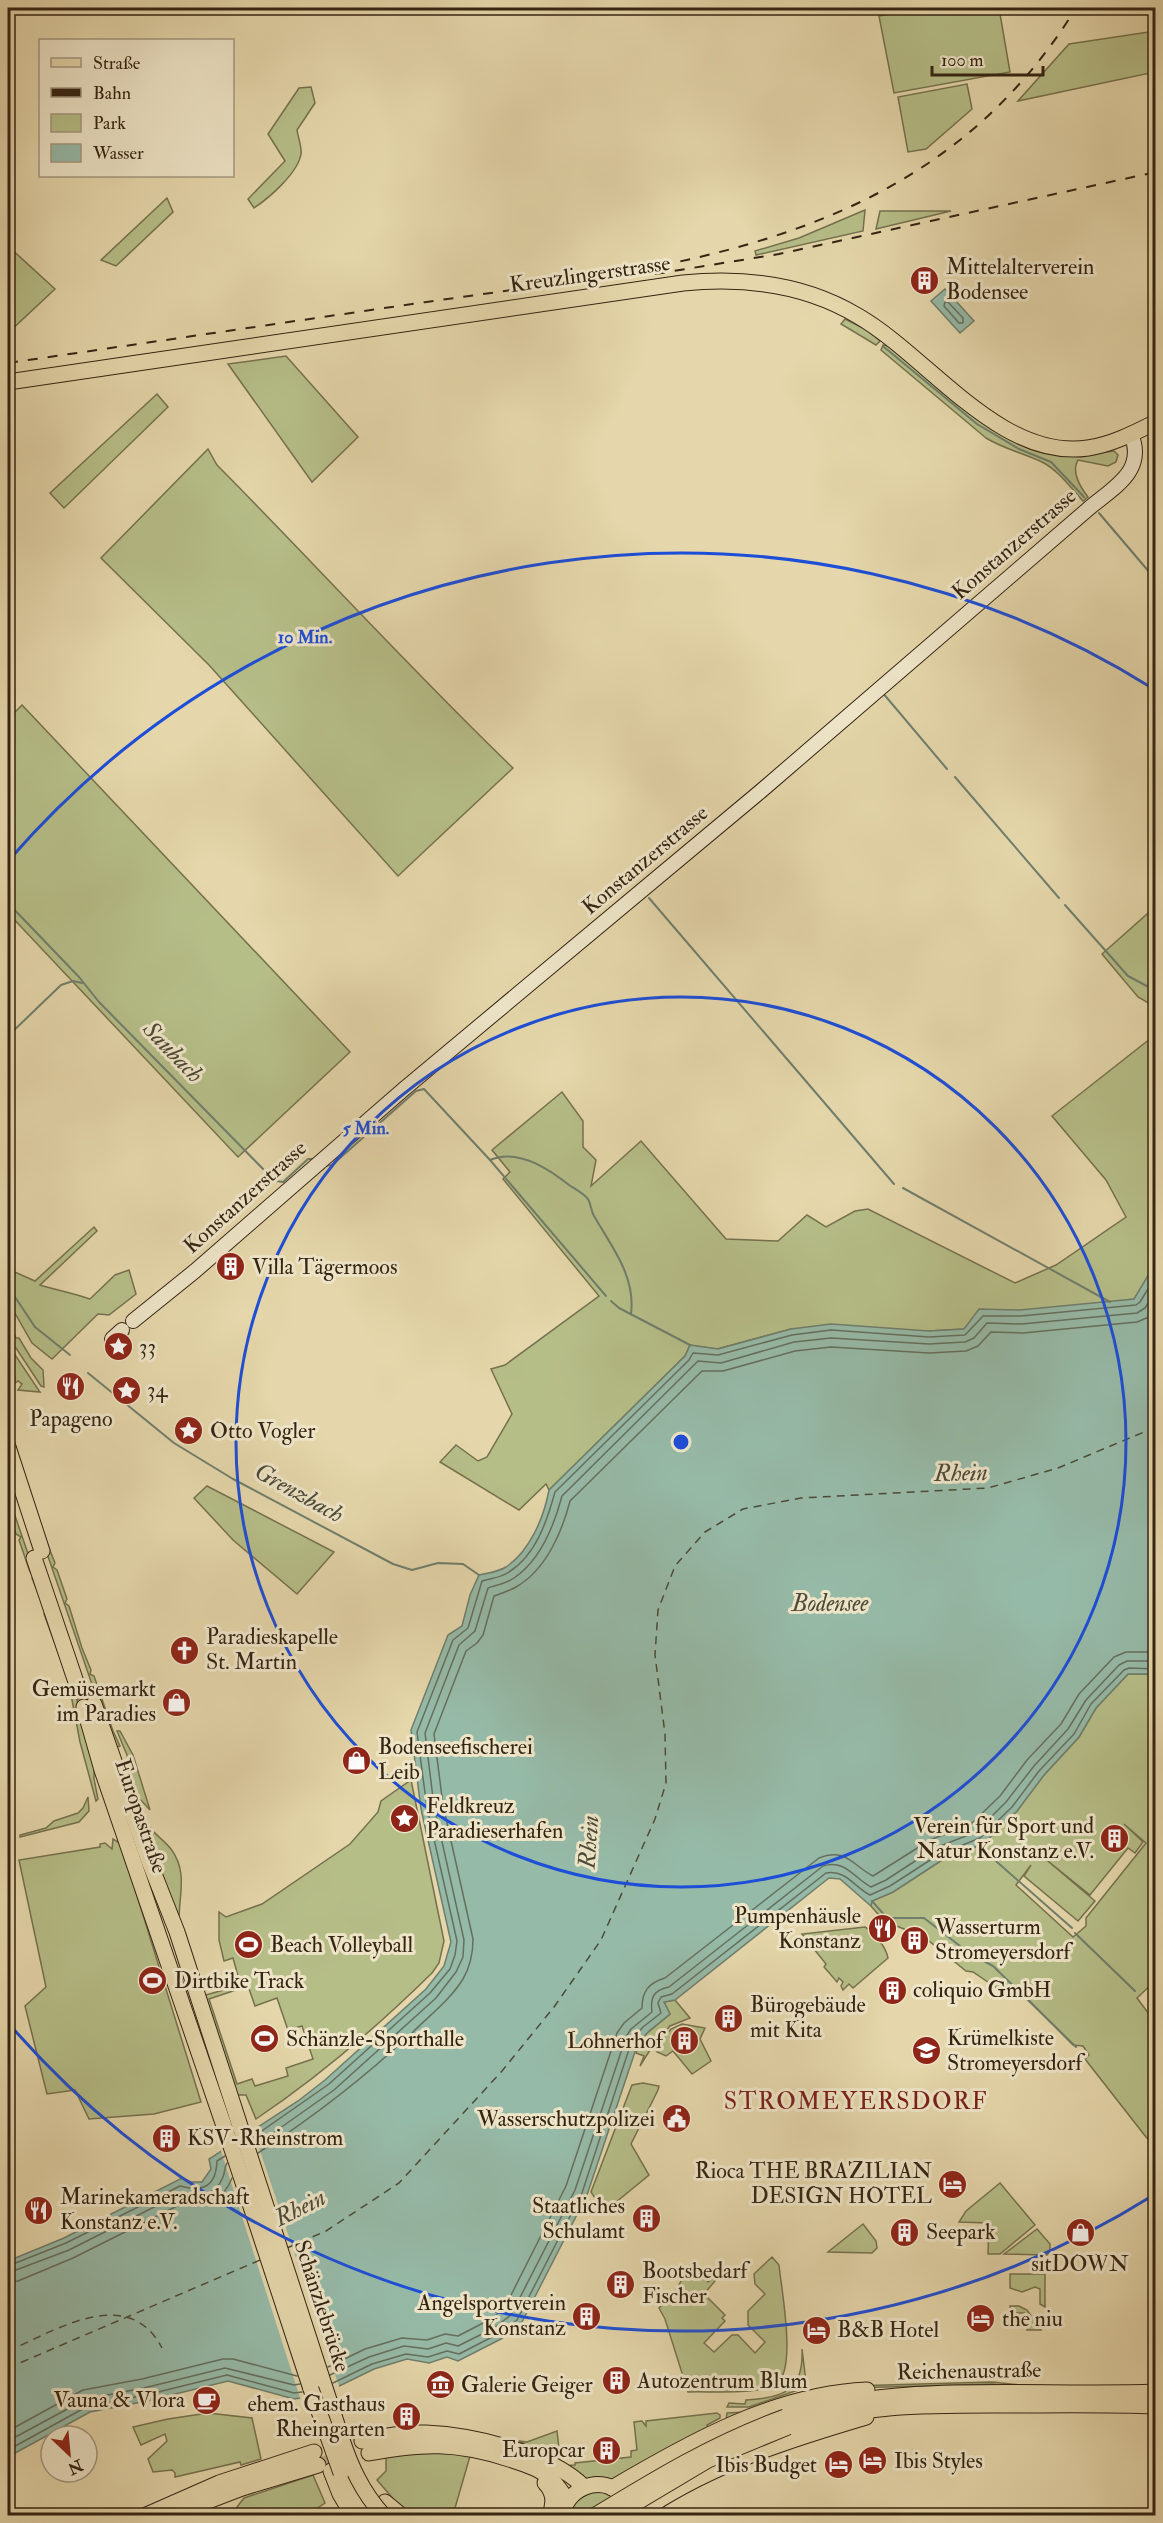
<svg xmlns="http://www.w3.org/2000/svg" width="1163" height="2523" font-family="'IM FELL Double Pica',serif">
<rect width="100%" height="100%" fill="#e5d7ab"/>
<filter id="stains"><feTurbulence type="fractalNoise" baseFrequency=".00333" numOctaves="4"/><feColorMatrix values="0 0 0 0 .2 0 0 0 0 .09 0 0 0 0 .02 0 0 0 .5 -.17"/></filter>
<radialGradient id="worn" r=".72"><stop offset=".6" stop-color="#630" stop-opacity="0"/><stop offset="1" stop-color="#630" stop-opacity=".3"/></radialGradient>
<g fill="#b6be88" stroke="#75714e" stroke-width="1.5" fill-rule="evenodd">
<path d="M928,8H999L1010,72L894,93L879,16Z"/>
<path d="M1155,31V72L1018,101L1069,44Z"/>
<path d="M967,84L972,109L926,149L908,152L898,97Z"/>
<path d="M311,87L315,103L297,130C298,137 302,147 301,154C298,173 269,198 254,208L248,199L285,161L268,134L299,88Z"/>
<path d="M167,198L173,212L116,266L101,260Z"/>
<path d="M865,210L863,231L756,255L755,251L799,238Z"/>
<path d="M880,211H951L876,229Z"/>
<path d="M8,246L55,289L8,333Z"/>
<path d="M845,319L867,330L880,341L876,345L841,324Z"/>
<path d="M883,345L889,346C926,375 1000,446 1044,453C1066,457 1092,454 1114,451L1118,455L1116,462L1108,466L1078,460C1071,471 1080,487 1088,497L1083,501C1071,488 1058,470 1042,462C1023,453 1004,449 986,438L881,350Z"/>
<path d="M286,356L358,437L312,482L228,364Z"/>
<path d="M157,394L168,407L64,508L50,493Z"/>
<path d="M208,449L217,465C316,565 411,670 513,768L398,876L209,665L101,558Z"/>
<path d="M22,705L350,1052L238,1157L8,913V719Z"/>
<path d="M1155,907V1007L1138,997L1102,954Z"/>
<path d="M1155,1035V1264L1135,1299L964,1329L929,1331L791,1329L717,1349L690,1345L685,1356L549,1490L546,1484L519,1510L440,1462L456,1445L478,1461L487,1457L512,1414L491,1369L505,1365L599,1296L503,1179L510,1172L492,1150L562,1092L583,1121V1147L596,1160L591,1186L641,1141L726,1239L778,1241L807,1215L826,1227L855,1211L868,1209L1015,1283L1056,1265L1126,1217L1106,1180L1052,1116Z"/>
<path d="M94,1227L97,1231L40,1285C56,1290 73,1293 90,1299L115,1275L129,1270L136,1294L109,1315L98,1314L52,1359L32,1343L8,1301V1269L35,1281Z"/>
<path d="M8,1319L16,1338H19L31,1358L43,1370L44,1387L41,1386L16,1348L8,1342Z"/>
<path d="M9,1346L40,1392L18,1390L22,1384L18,1381L15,1383V1377L8,1366Z"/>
<path d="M8,1409L13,1433L11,1439L14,1441L40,1526L55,1563L53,1567L57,1570L67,1599L65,1603L69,1606L82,1648L91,1670L90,1674L94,1676L113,1731L120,1746L117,1747L108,1731L18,1469L8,1427Z"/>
<path d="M207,1486L334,1552L297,1594L233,1540L194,1498Z"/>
<path d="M8,1495L75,1692L94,1767V1779L98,1799L96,1801L80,1742L68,1679L44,1614L46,1612L32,1578L34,1577L30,1572L19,1540L21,1537L16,1534L8,1510L10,1507L8,1504Z"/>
<path d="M1128,1674H1155V1981L1137,1998L1155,2022V2146L1146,2137L1085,2059L1089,2055L1083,2046L1073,2045L1014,1985L1001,1991L973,1972L966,1971L924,1937L884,1921L871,1906L872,1901L893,1892L942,1860L983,1844L1017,1811L1044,1775L1079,1737L1096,1708ZM1124,1824L1146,1843L1086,1918V1926L1073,1937L1016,1885L1031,1865L1024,1876L1078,1921L1095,1901L1043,1857L1090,1895L1128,1848L1135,1853L1143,1842Z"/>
<path d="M117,1731H120L133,1755L150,1810L137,1796L127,1755Z"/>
<path d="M411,1780L444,1941L439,1963L432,1973C377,2027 320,2076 256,2119L246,2095H235L202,1996L249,1983L246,1977L238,1976L233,1958L224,1961L219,1940V1912L226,1917L262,1904L350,1844L378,1812L381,1801ZM248,1986L255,2006L277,1998L288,2030L302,2026L313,2059L286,2068L288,2076L255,2086L252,2079L237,2084L209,1999Z"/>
<path d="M88,1797L89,1811L79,1822L20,1837V1835L46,1828L54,1821L78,1813L83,1808Z"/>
<path d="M148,1825C154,1834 164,1840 171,1849C188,1872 179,1894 179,1920L145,1831Z"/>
<path d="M113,1839L121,1844L201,2102L154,2114L89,2119L75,2090L47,2094L25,2006L46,1987L19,1860L100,1847V1844L105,1843L112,1849Z"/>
<path d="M865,1927C874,1932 886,1947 888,1958L853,1988L849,1984L843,1990L841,1986L843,1982L839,1978L837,1982L824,1967L826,1964L802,1934Z"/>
<path d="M675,2000L690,2018L670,2026L650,2050L640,2066L644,2056L636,2053L640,2039L670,2014L664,2002Z"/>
<path d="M682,2024L705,2028L700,2039L711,2061L692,2074L673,2051L666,2056L657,2052L655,2049L671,2029Z"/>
<path d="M643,2083L659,2086L658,2090L631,2144L649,2175L604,2212L591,2192L632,2085Z"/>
<path d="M1000,2183L1035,2225L1000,2254H988L989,2223L959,2222L966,2211Z"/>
<path d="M863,2224L876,2241L877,2248L872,2253L828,2252Z"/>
<path d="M1037,2229L1050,2244V2251L1047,2255L1004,2254Z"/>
<path d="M772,2257L779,2265C781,2288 798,2373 775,2385C757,2395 709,2391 688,2392L665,2319L659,2308L673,2295L692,2262L708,2282L713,2278L715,2281L704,2294L725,2315L722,2318L725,2321L704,2343L714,2352L732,2335H738L755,2353L765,2342L748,2325V2311L765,2294L755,2284L754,2274Z"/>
<path d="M1010,2274H1045V2307L1040,2304V2289L1035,2287L1022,2292L1010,2288Z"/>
<path d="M1010,2306H1019L1027,2310L1041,2330H1027V2319H1024V2313H1010Z"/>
<path d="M802,2349L806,2382L804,2388L749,2407H727L729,2403L745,2404L746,2400C783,2398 804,2391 802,2349Z"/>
<path d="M992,2382L1020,2385L1155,2388L1000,2385L992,2384L851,2388L726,2420L727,2413L748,2412L850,2386Z"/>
<path d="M208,2413L252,2418L261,2459L241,2465L240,2462L175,2477V2473L172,2470L153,2472L148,2459L167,2441L165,2434L141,2445L133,2427L168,2419Z"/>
<path d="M717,2413L720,2415V2418L707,2425L708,2427L609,2481L582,2479L519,2441L527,2442L557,2431L561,2466L575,2465V2463L631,2457V2451L637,2450L634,2422L642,2421L646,2426V2421Z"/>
<path d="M431,2448L470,2456L453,2515H411L395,2501L377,2480L386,2471V2454Z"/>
<path d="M313,2475L325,2503L307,2515H238L237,2507L244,2498Z"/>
<path d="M594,2490L614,2495L626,2516H567L572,2503Z"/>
</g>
<g fill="#96baa8" stroke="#6f7e6c" stroke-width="1.5">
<path d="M945,289L974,321L960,333L931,301Z"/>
<path d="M1155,1264V1674H1128L1096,1708L1079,1737L1044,1775L1017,1811L983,1844L942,1860L893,1892L872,1901L871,1906L840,1879L829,1878L675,2000L664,2002L670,2014L648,2032L638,2043L587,2195L521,2324L501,2339L458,2361L447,2357L429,2363L407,2359L374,2369L321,2395L294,2399L228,2381L147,2401L90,2412L8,2457V2261L64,2238L182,2178L191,2182H202L211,2169L209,2159L298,2101L325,2080L426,1989L444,1966L451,1942L421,1809L411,1730L448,1635L462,1626L470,1595L479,1575C488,1573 498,1572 506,1567C530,1551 544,1517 549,1490L685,1356L690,1345L718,1349L791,1329L831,1324L929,1331L964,1329L979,1309L1020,1310L1134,1299Z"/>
</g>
<path fill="#e5d7ab" d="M252,2127L340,2389L321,2398L301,2401L220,2148Z"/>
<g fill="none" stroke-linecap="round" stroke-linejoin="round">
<g stroke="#656f5e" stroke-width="1.5">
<path d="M945,302H948L963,318V323H959L944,306Z"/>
<path d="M253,2137L329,2084L430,1993L450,1969L455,1955L457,1941L427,1808L417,1732L453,1640L468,1628L482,1581C491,1578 501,1578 509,1572C536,1555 547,1521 555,1492L689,1360L693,1353L718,1355L792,1335L831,1330L929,1337L965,1335L983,1316H1021L1136,1305L1140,1302L1156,1276"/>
<path d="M256,2145L334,2090L436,1998L456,1972L463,1957L464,1940L434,1806L425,1733L459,1645L475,1631L488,1588C496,1585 506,1584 514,1578C541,1560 554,1526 562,1496L698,1361L721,1363L794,1342L831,1338L929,1344L965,1342L974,1338L987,1323L1022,1324L1137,1313L1145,1308L1156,1291"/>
<path d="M258,2153C315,2116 364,2078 413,2032C430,2015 450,2000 463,1979C470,1967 473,1953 473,1939L443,1805L434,1734L466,1651L477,1643L483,1635L494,1596C502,1593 509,1591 516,1587C546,1570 562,1532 570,1501L702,1371H723L795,1351L831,1347L929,1353L966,1351L978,1346L991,1332L1023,1333L1137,1322L1149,1317L1156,1308"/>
<path d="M8,2266L66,2243L180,2186C203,2192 216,2187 217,2161L225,2156"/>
<path d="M8,2273L69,2250L180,2194C198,2197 215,2197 223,2177C225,2172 224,2168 227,2163"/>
<path d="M8,2282L18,2281L73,2258L181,2204C205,2207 223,2202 232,2178"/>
<path d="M328,2367L365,2349L402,2338L427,2340L445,2334L458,2336L489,2320L504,2309L566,2186L617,2033L624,2023L642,2008C642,1992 648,1983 665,1978L819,1858C846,1847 853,1866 873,1876L930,1840L971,1824L1000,1796L1027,1760L1061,1724L1079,1694L1114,1657L1126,1652H1156"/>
<path d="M330,2375L369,2357L404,2346L428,2349L446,2343L458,2346L494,2328L511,2315L575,2190L626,2037L631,2029L652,2012C650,1997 654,1990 669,1987L823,1866C845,1859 854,1878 871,1887L886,1880L935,1848L976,1832L1006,1802L1034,1766L1068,1729L1086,1700L1119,1665L1127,1661H1156"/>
<path d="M333,2383L372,2364L406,2354L428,2357L447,2351L459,2354L498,2334L517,2320L582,2193L632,2040L643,2027L661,2013L658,2003L661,1997L672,1994L826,1873C846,1869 855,1888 870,1895L890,1886L938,1855L980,1838L1012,1807L1039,1771L1074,1734L1091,1704L1124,1670L1129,1668L1156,1669"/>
<path d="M8,2431L83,2390L142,2379L223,2359H233L297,2376"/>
<path d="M8,2441L86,2399L144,2388L225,2368L294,2385L300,2384"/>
<path d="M8,2450L88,2406L146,2395L227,2375L294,2393L302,2392"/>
</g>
<g stroke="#6f7e6c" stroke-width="2">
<path d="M884,347L977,424L1019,449L1051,462L1084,497"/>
<path d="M1099,513L1156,580"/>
<path d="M8,688L9,694L8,699"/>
<path d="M882,692L947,769"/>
<path d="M955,777L1059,898"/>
<path d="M649,898L894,1184"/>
<path d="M8,903L79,977L99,1002L270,1176L276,1181L283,1182L308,1159H313"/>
<path d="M1065,905L1128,976L1156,991"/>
<path d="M8,1036L61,985L73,981L82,983"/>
<path d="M490,1160C517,1148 548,1168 569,1185C575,1189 583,1193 588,1199C591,1204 591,1211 594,1216C612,1247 636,1277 631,1314"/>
<path d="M324,1166L332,1165L416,1091L424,1089L490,1160L606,1296"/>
<path d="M903,1188L1110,1302"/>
<path d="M8,1291L15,1297L35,1327L70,1355"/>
<path d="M611,1301L619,1308L690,1345"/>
<path d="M88,1373L174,1443L233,1479L393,1564L412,1570L438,1563L463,1564L479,1575"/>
<path d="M983,1844L997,1862L1072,1928"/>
<path d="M872,1901L887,1918H924L969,1953L993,1966L1076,2047"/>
<path d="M1075,1933L1135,1991"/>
</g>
<g stroke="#4c4a38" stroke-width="1.5" stroke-dasharray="8 6" stroke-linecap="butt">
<path d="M287,2248L326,2231L399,2183L502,2071L554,2007L601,1940L655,1819L666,1783L665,1734L655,1655L658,1610L675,1566L705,1532L743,1509L801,1498L988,1488L1058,1468L1156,1427"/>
<path d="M8,2351C55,2331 128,2283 162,2348"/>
<path d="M8,2368L260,2260"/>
</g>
<g stroke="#c2b38d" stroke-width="15" stroke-dasharray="15 8" stroke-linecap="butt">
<path d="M89,1688L94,1704"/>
<path d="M318,2465L369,2453"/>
</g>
<defs>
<g id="secondary">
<path d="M133,1321L195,1271L404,1089L761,791L1087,510C1112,488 1147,472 1131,434"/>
<path d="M112,1339L122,1330"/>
</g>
<g id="primary">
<path d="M8,382L683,283C744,277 805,284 858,316C929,357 1000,461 1088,448C1113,444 1134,433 1156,422"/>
<path d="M8,1447L42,1551"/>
<path d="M34,1558L79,1691"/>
<path d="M94,1704L149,1861L177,1932L341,2437"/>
<path d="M84,1707L102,1770L235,2158L311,2389"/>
<path d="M785,2417C906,2380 1032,2397 1156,2392"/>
<path d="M788,2427C863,2404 928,2405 1005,2405C1055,2405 1105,2404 1156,2406"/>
<path d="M362,2441C383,2437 404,2432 426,2433C473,2435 550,2453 584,2487"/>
<path d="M369,2453C423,2443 456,2442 509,2459C524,2464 539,2468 551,2479C557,2484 562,2494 568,2500"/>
<path d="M331,2471L340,2494L353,2516"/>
<path d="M344,2479L350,2492L368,2516"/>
<path d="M545,2483C554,2492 555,2504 549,2516"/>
<path d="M612,2488C690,2442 775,2394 867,2390"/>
<path d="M385,2502L402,2516"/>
<path d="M144,2516L219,2483L314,2452"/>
<path d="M169,2516L242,2488L318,2465"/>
<path d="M562,2516C567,2489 597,2475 619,2492"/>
<path d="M639,2516C647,2510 653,2504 661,2499C725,2460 795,2438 866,2417"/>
</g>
</defs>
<use href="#secondary" stroke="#342413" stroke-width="16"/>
<use href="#primary" stroke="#342413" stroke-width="17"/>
<use href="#secondary" stroke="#eee5c8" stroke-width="14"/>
<use href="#primary" stroke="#e5d7ab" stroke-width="15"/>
<g stroke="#342413" stroke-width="2" stroke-dasharray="10 10" stroke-linecap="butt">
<path d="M655,274L779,254L1156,172"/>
<path d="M8,363C145,343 282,323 419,303C672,267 928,248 1076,8"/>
</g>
<defs>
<g id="primary-bridge">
<path d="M311,2389L341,2473"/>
<path d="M341,2437C351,2467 362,2492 384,2516"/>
<path d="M594,2516C658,2477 714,2443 785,2417"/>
<path d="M614,2516L708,2460L788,2427"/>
</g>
</defs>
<use href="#primary-bridge" stroke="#342413" stroke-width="17" stroke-linecap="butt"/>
<use href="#primary-bridge" stroke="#e5d7ab" stroke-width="15"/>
</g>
<g fill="none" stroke="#1d4ed8" stroke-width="3">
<circle cx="681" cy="1442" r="445"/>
<path d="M1152 2196A889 889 0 0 1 10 2025M10 859A889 889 0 0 1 1152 688"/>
</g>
<defs>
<symbol id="building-disc" viewBox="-11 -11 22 22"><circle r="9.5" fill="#8f2418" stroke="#eee5c8"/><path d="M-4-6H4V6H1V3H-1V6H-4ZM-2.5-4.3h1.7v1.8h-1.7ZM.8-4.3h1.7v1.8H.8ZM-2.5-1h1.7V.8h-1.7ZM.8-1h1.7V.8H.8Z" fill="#fff"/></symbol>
<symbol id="sight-disc" viewBox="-11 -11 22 22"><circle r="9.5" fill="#8f2418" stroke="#eee5c8"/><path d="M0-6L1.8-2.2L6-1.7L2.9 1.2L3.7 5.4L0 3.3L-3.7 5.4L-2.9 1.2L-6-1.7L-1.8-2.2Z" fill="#fff"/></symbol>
<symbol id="restaurant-disc" viewBox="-11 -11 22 22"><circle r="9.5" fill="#8f2418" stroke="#eee5c8"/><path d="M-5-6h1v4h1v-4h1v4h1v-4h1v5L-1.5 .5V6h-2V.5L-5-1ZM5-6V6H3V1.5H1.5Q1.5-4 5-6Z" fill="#fff"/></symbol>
<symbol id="church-disc" viewBox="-11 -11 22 22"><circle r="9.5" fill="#8f2418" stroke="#eee5c8"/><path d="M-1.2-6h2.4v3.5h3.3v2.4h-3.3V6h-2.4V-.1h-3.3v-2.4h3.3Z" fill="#fff"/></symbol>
<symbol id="shop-disc" viewBox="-11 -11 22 22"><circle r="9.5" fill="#8f2418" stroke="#eee5c8"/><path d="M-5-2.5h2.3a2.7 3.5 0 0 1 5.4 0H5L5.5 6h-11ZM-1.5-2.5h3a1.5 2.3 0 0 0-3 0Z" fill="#fff"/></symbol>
<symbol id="stadium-disc" viewBox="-11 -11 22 22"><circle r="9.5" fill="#8f2418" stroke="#eee5c8"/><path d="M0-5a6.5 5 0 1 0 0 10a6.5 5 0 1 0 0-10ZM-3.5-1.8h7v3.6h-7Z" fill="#fff"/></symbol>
<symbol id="school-disc" viewBox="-11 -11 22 22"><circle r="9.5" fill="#8f2418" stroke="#eee5c8"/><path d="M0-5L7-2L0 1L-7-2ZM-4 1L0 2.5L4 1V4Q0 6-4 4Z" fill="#fff"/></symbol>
<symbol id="civic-disc" viewBox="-11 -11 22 22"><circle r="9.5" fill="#8f2418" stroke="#eee5c8"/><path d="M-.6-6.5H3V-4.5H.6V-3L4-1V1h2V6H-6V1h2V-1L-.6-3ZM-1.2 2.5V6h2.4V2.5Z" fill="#fff"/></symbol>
<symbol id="hotel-disc" viewBox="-11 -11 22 22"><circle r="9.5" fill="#8f2418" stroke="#eee5c8"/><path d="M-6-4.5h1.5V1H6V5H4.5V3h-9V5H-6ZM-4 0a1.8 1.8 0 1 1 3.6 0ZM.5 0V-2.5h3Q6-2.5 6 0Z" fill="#fff"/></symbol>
<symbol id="museum-disc" viewBox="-11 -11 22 22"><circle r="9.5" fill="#8f2418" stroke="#eee5c8"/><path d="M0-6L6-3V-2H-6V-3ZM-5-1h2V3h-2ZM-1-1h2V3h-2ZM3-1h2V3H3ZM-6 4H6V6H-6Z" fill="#fff"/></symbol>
<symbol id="cafe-disc" viewBox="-11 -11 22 22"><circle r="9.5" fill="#8f2418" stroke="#eee5c8"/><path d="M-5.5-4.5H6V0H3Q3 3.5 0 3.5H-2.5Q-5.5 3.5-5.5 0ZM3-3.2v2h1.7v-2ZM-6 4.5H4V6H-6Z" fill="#fff"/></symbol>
</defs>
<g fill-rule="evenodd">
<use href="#building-disc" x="908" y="264" width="33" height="33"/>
<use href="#building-disc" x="214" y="1250" width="33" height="33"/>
<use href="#sight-disc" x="102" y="1330" width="33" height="33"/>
<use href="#restaurant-disc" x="54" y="1370" width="33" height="33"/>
<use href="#sight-disc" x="110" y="1374" width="33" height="33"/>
<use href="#sight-disc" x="172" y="1414" width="33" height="33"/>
<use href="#church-disc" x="168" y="1634" width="33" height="33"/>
<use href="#shop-disc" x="160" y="1686" width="33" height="33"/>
<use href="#shop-disc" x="340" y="1744" width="33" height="33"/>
<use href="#sight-disc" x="388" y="1802" width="33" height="33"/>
<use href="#building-disc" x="1098" y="1822" width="33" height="33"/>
<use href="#restaurant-disc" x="866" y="1912" width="33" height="33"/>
<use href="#building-disc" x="898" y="1924" width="33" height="33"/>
<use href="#stadium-disc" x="232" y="1928" width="33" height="33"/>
<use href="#stadium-disc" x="136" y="1964" width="33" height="33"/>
<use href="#building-disc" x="876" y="1974" width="33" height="33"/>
<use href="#building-disc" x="712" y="2002" width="33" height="33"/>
<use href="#stadium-disc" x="248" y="2022" width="33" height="33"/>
<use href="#building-disc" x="668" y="2024" width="33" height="33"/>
<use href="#school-disc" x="910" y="2034" width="33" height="33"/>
<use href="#civic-disc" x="660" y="2102" width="33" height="33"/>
<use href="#building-disc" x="150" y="2122" width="33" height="33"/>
<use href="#hotel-disc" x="936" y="2168" width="33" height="33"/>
<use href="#restaurant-disc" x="22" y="2194" width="33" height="33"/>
<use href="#building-disc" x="630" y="2202" width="33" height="33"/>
<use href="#building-disc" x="888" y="2216" width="33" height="33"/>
<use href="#shop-disc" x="1064" y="2216" width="33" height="33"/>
<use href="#building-disc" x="604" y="2268" width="33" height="33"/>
<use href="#building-disc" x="570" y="2300" width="33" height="33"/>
<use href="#hotel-disc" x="964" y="2302" width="33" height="33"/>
<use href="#hotel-disc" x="800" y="2314" width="33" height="33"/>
<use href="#building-disc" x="600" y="2364" width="33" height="33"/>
<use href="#museum-disc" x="424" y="2368" width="33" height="33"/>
<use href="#cafe-disc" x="190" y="2384" width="33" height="33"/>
<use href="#building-disc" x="390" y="2400" width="33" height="33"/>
<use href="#building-disc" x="590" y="2434" width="33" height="33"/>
<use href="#hotel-disc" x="856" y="2444" width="33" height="33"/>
<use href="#hotel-disc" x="822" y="2448" width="33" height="33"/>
</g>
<g text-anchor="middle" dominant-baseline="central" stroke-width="6" stroke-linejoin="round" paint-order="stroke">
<g font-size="22" fill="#342413" stroke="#eee5c8" text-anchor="start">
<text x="946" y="267">Mittelalterverein<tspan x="946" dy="25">Bodensee</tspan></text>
<text x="252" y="1267">Villa Tägermoos</text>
<text x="139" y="1347">33</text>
<text x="147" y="1390">34</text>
<text x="71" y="1419" text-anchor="middle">Papageno</text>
<text x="210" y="1431">Otto Vogler</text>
<text x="206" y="1637">Paradieskapelle<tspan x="206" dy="25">St. Martin</tspan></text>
<text x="156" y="1689" text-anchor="end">Gemüsemarkt<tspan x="156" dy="25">im Paradies</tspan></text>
<text x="378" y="1747">Bodenseefischerei<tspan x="378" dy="25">Leib</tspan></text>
<text x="426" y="1806">Feldkreuz<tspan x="426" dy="25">Paradieserhafen</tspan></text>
<text x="1094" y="1826" text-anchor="end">Verein für Sport und<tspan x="1094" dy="25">Natur Konstanz e.V.</tspan></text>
<text x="861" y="1916" text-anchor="end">Pumpenhäusle<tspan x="861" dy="25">Konstanz</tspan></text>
<text x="935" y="1927">Wasserturm<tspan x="935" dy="25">Stromeyersdorf</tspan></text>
<text x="270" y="1945">Beach Volleyball</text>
<text x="174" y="1981">Dirtbike Track</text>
<text x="913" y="1990">coliquio GmbH</text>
<text x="750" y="2005">Bürogebäude<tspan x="750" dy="25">mit Kita</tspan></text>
<text x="947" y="2038">Krümelkiste<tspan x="947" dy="25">Stromeyersdorf</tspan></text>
<text x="286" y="2039">Schänzle-Sporthalle</text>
<text x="663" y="2041" text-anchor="end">Lohnerhof</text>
<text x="655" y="2119" text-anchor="end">Wasserschutzpolizei</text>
<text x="187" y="2138">KSV-Rheinstrom</text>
<text x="932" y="2171" text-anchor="end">Rioca THE BRAZILIAN<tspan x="932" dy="25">DESIGN HOTEL</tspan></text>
<text x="60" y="2197">Marinekameradschaft<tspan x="60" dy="25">Konstanz e.V.</tspan></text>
<text x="625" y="2206" text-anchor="end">Staatliches<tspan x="625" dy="25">Schulamt</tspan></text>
<text x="926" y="2232">Seepark</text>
<text x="1080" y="2264" text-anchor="middle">sitDOWN</text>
<text x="642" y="2271">Bootsbedarf<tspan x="642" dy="25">Fischer</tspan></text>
<text x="566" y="2303" text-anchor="end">Angelsportverein<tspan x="566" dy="25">Konstanz</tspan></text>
<text x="1002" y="2319">the niu</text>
<text x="837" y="2330">B&amp;B Hotel</text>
<text x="637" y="2381">Autozentrum Blum</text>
<text x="461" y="2385">Galerie Geiger</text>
<text x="185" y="2400" text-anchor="end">Vauna &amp; Vlora</text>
<text x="385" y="2404" text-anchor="end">ehem. Gasthaus<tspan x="385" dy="25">Rheingarten</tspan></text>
<text x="585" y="2450" text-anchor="end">Europcar</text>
<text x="894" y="2461">Ibis Styles</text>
<text x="817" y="2465" text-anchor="end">Ibis Budget</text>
</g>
<g font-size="22" fill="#342413" stroke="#eee5c8">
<text transform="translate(590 274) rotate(-8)">Kreuzlingerstrasse</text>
<text transform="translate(1014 544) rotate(-41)">Konstanzerstrasse</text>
<text transform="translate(645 860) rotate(-40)">Konstanzerstrasse</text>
<text transform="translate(245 1197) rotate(-42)">Konstanzerstrasse</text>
<text transform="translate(141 1816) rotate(71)">Europastraße</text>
<text transform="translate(322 2306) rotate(72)">Schänzlebrücke</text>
<text transform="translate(969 2371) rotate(-1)">Reichenaustraße</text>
</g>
<g font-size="24" font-style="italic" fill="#4c4a38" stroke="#eee5c8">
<text transform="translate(173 1052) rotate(46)">Saubach</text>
<text transform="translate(961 1473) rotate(-1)">Rhein</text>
<text transform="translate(299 1493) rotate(29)">Grenzbach</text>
<text x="830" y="1603">Bodensee</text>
<text transform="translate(589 1842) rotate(-86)">Rhein</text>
<text transform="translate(300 2208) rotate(-27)">Rhein</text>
</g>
<g font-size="24" letter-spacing="1.5" fill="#7a1f14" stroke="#eee5c8">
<text x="856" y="2101">STROMEYERSDORF</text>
</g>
</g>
<circle cx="681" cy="1442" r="9" fill="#1d4ed8" stroke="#eee5c8" stroke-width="3"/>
<g font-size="18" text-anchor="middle" font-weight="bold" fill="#1d4ed8" stroke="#eee5c8" stroke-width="6" stroke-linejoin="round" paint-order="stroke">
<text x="305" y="643">10 Min.</text>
<text x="366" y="1134">5 Min.</text>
</g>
<rect width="1163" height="2523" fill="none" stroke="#e5d7ab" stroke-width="30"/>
<rect x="9" y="9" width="1145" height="2505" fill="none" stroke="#342413" stroke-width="3"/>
<rect x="15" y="15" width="1133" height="2493" fill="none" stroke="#342413" stroke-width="1.5"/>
<rect x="39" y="39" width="195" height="138" fill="#eee5c8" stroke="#a49880" stroke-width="1.5"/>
<rect x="51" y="58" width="30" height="9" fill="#e5d7ab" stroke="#a49880" stroke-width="1.5"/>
<text x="93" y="69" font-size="18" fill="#342413">Straße</text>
<rect x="51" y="88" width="30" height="9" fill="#342413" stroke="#a49880" stroke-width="1.5"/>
<text x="93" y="99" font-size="18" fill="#342413">Bahn</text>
<rect x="51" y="114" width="30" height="18" fill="#b6be88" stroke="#a49880" stroke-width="1.5"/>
<text x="93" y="129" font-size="18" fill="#342413">Park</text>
<rect x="51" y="144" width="30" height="18" fill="#96baa8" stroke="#a49880" stroke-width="1.5"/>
<text x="93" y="159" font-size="18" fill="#342413">Wasser</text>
<g transform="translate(69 2454) rotate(154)"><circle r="28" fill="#eee5c8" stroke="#a49880" stroke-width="1.5"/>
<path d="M0-4.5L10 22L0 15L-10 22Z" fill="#8f2418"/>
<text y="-9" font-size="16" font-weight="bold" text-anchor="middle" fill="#342413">N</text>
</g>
<path d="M932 66v9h111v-9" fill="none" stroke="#342413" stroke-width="3"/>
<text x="941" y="66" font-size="18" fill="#342413" stroke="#eee5c8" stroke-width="4.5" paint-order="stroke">100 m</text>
<rect width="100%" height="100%" filter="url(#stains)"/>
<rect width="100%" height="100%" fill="url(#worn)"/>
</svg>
